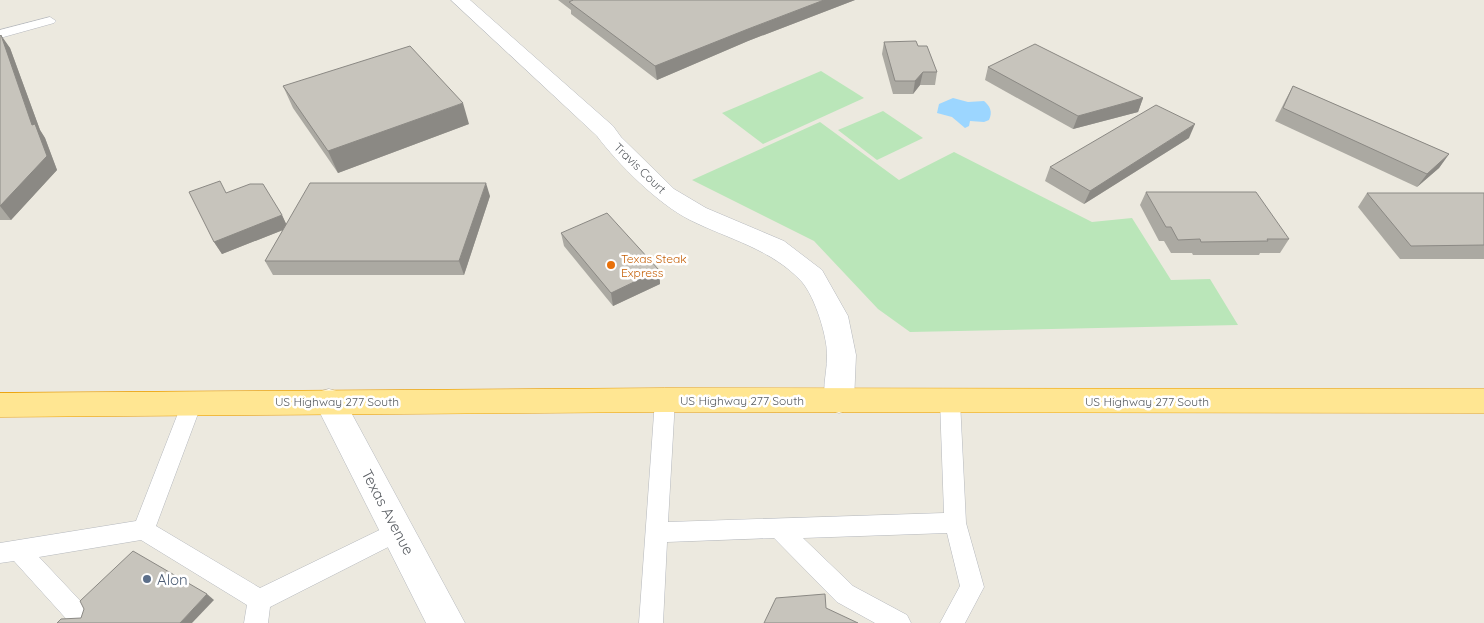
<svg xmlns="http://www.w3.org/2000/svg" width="1484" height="623" font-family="Quicksand,sans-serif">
<rect width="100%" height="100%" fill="#ece9df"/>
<g fill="#bae6b9">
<path d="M821,71L864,98L763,144L722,113Z"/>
<path d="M883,111L923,138L877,160L838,130Z"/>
<path d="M820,122L899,180L954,152L1092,222L1132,218L1171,280L1210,279L1238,325L910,332L878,309L814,241L692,180Z"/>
</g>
<path fill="#9cd6ff" d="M953,98L968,102L984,101C990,106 993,112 989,120L984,122L970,121L969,126L965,128L952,117L937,113L939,104Z"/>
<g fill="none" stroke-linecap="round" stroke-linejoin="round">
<defs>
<g id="service">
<path d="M50,17L56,21L54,23L0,38V30Z"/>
<path d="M665,392L672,395L675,400L668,522L944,513L940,401L943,395L950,393L957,395L960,401L966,523L984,587L965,623H940L960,586L947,533L803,538L853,586L907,615L911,623H875L837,602L774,538L667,542L663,623H639L655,400L658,395Z"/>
<path d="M192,395L199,397L202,403L156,526L260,588L398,521L406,524L409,531L406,538L270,607L268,623H244L247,605L141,540L39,557L87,608L91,616L88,623H70L14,561L0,563V543L136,521L182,403L185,397Z"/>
</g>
<path id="minor" d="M451,0H470L613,126L621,137L674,189L706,208L784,241L822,270L848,316L856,355L854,401L850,410L839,413L828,410C820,394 827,375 827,357C828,338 815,297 802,282C772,249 728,239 690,220C658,204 618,164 597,136Z"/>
<path id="tertiary" d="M329,389L340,392L465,623H426L314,401L318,392Z"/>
<path id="trunk" d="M665,388L1484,389V413L665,412L0,417V393Z"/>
</defs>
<use href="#service" stroke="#b5b8bd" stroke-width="1"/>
<use href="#minor" stroke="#b5b8bd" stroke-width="1"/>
<use href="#tertiary" stroke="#b5b8bd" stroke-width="1"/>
<use href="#trunk" stroke="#eb9e00" stroke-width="1"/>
<use href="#service" fill="#fff" fill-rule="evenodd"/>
<use href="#minor" fill="#fff" fill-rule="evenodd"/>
<use href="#tertiary" fill="#fff" fill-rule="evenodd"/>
<use href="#trunk" fill="#ffe692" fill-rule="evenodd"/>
</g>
<g fill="#aba9a2">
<path d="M558,0H855L748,41L657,80L571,14V10Z"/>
<path d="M0,36L10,48L40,130L45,138L57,170L11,220H0Z"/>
<path d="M884,42L918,46L937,72L935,85H920L913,94H893L882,54Z"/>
<path d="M988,67L1143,98L1138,112L1073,129L985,80Z"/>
<path d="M283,86L469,124L338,173L293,108Z"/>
<path d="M1293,86L1449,154L1439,168L1417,187L1275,121L1286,99Z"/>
<path d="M1189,138L1084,204L1045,181L1050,167Z"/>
<path d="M1146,192L1289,239L1280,253H1260L1259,255H1193L1192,253H1171L1164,241H1159L1140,205Z"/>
<path d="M227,193L282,215L286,224L490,196L464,275H273L265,261L283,230L222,254L214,242Z"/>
<path d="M1367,193H1484V259H1400L1358,207Z"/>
<path d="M561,233L659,270L660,284L613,306L564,246Z"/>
</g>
<g fill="#8b8984">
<path d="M824,0H855L748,41L657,80L655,66L748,29Z"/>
<path d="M1,35L10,48L40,130L45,138L57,170L11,220L0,206L32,125Z"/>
<path d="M923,72L920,85L913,94L915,81Z"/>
<path d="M1143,98L1138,112L1073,129L1078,116Z"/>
<path d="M463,103L469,124L338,173L328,151Z"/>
<path d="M1195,124L1189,138L1084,204L1090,191Z"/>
<path d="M1449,154L1439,168L1417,187L1427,174Z"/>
<path d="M486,183L490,196L464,275L459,261Z"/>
<path d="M282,215L288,228L222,254L214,242Z"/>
<path d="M659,270L660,284L613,306L611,293Z"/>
<path d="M207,594L214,600L192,623H180Z"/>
</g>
<g fill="#c7c4bc" stroke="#8b8984">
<path d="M572,0H824L748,29L655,66L569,2L573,0Z"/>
<path d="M1,35L32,125L35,124L47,156L0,206V36Z"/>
<path d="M916,41L918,46H927L937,72H923L915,81H895L884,42Z"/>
<path d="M1035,44L1143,98L1078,116L988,67Z"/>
<path d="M410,46L463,103L328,151L283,86Z"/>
<path d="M1293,86L1449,154L1427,174L1283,108Z"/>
<path d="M1156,105L1195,124L1090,191L1050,167Z"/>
<path d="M220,181L226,193L250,184H263L282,215L214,242L189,192Z"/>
<path d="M310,183H486L459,261H265Z"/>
<path d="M1146,192H1256L1289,239H1267L1268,241L1201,242L1200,239L1178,240L1171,227H1166Z"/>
<path d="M1367,193H1484V245L1411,246Z"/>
<path d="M607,213L659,270L611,293L561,233Z"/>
<path d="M133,551L207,594L180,623H57L61,619L81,618L84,609L80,601Z"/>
<path d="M825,594L826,608L858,623H764L776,598Z"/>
</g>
<circle fill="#e8710a" stroke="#fff" stroke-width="2" cx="611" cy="265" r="5"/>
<circle fill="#5c6f8a" stroke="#fff" stroke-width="2" cx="147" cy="579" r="5"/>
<g text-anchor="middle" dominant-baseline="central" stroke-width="5" stroke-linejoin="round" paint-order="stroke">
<g font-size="12" fill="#585c61" stroke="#fff">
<text transform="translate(640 168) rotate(44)">Travis Court</text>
<text x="742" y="400">US Highway 277 South</text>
<text x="337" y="401">US Highway 277 South</text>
<text x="1147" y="401">US Highway 277 South</text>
</g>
<g font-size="12" fill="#c56008" stroke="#fff" text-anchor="start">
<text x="621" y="258">Texas Steak<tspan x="621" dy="14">Express</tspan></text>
</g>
<g font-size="15" fill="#585c61" stroke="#fff">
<text transform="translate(388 512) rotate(62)">Texas Avenue</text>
</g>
<g font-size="15" fill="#4e5e75" stroke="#fff" text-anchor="start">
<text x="157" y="579">Alon</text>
</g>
</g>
</svg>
